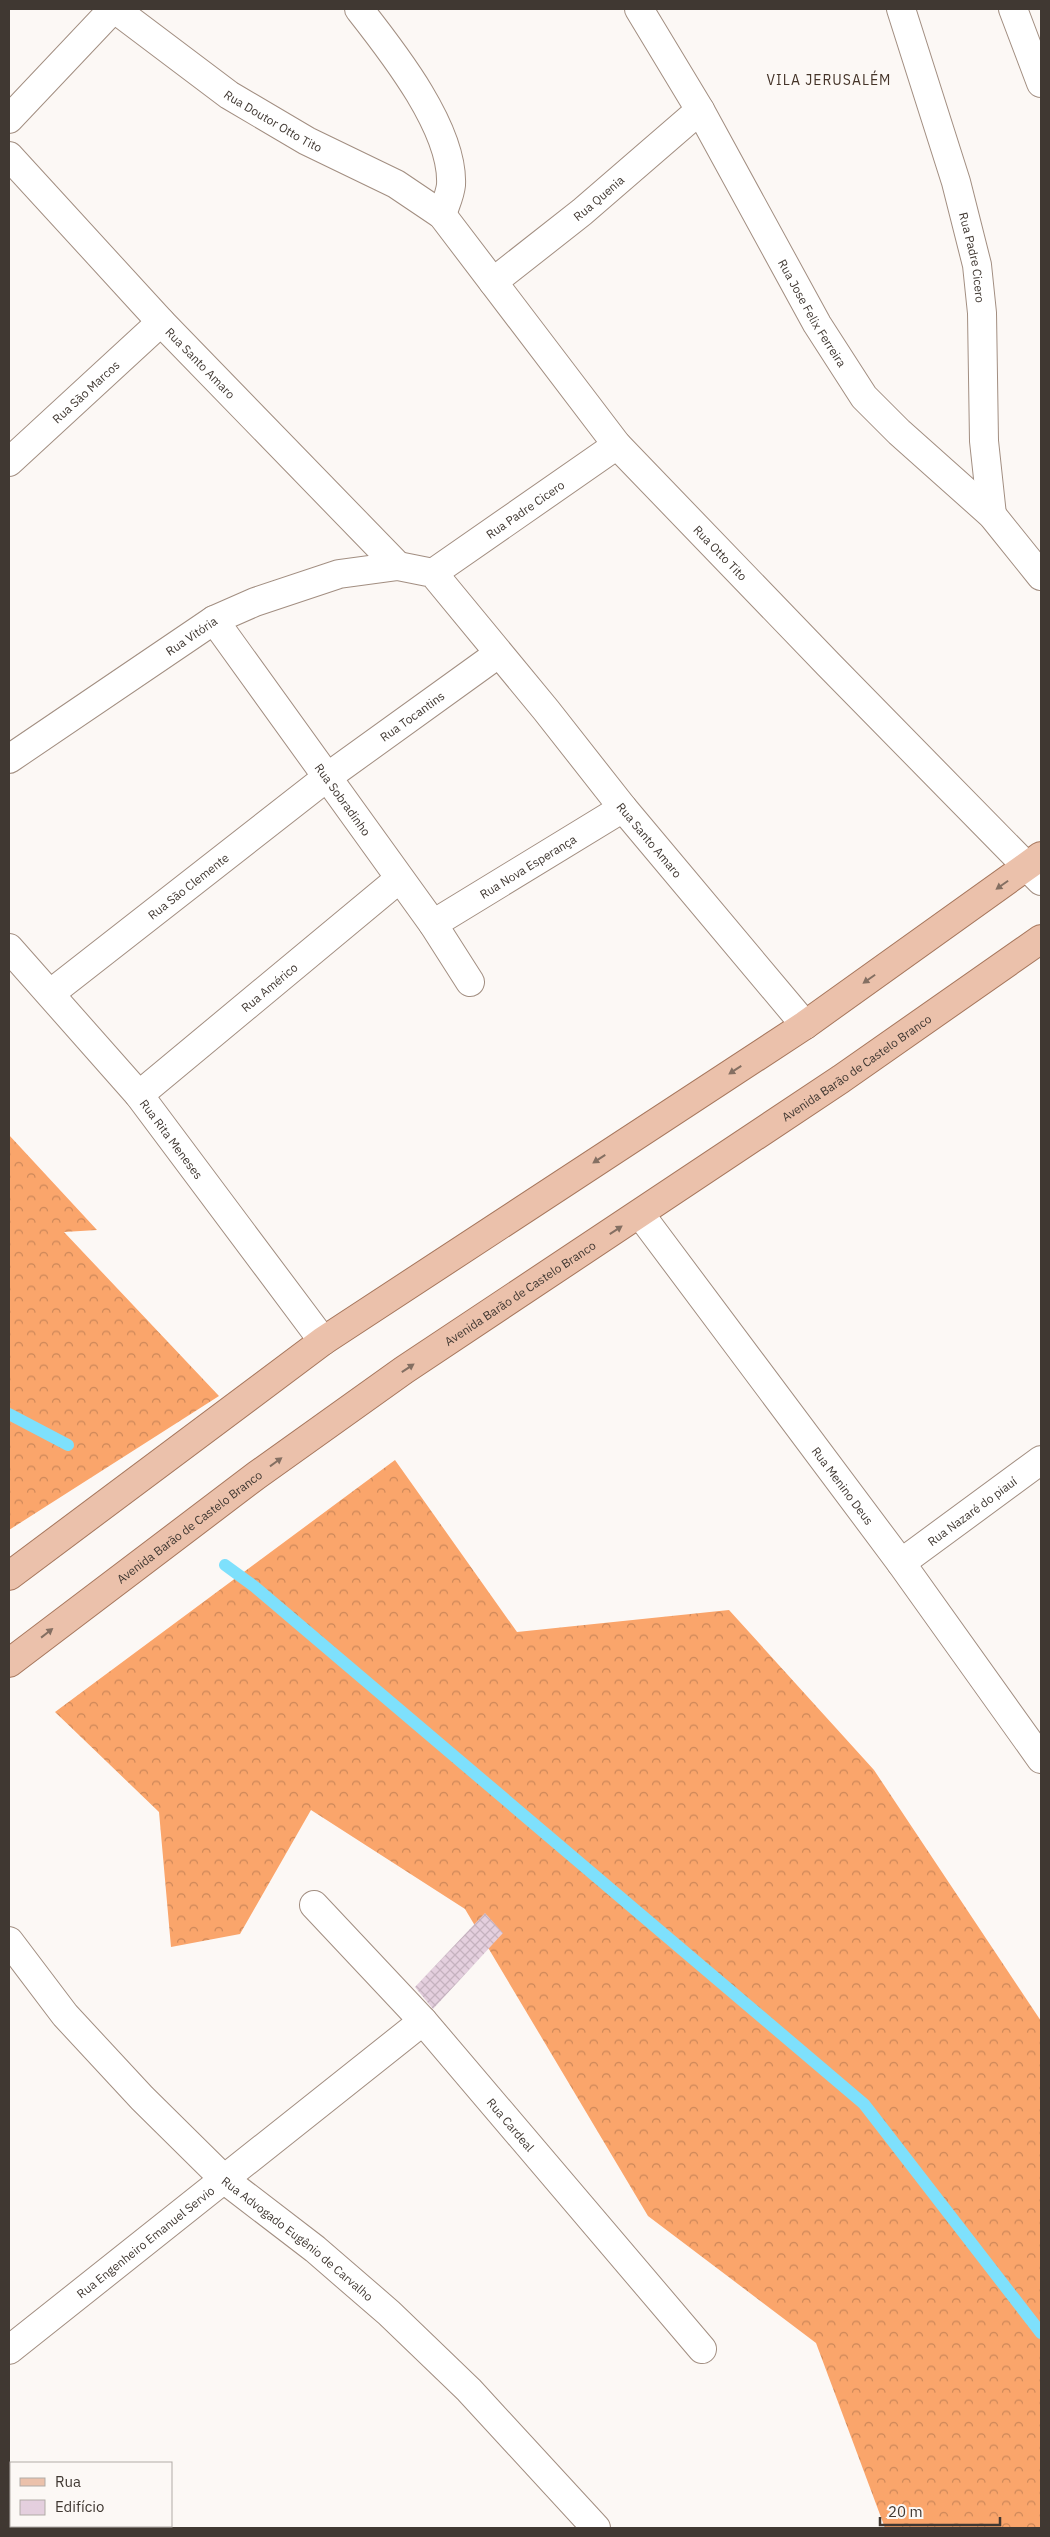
<svg xmlns="http://www.w3.org/2000/svg" width="1050" height="2537" font-family="'IBM Plex Sans',sans-serif">
<defs>
<pattern id="forest-crowns" width="20" height="18" patternUnits="userSpaceOnUse" patternTransform="scale(1.25)"><rect width="20" height="18" fill="#faa56b"/><path d="M2 6a3 3 0 1 1 6 0M12 15a3 3 0 1 1 6 0" fill="none" stroke="#cc8759"/></pattern>
<pattern id="building-cross-hatch" width="8" height="8" patternUnits="userSpaceOnUse" patternTransform="scale(1.25)"><rect width="8" height="8" fill="#e4cfde"/><path d="M0 0l8 8M0 8l8-8" fill="none" stroke="#c5b2bf"/></pattern>
</defs>
<rect width="100%" height="100%" fill="#fcf8f5"/>
<g fill="url(#forest-crowns)">
<path d="M9,1135L97,1230L64,1232L219,1396L9,1530Z"/>
<path d="M395,1460L517,1632L729,1610L874,1770L1041,2021V2528H885L816,2343L648,2216L465,1909L311,1810L240,1934L171,1947L159,1812L55,1712Z"/>
</g>
<g fill="none" stroke-linecap="round" stroke-linejoin="round">
<g stroke="#7ee0fc" stroke-width="12">
<path d="M9,1414L68,1445"/>
<path d="M225,1565L255,1587L864,2104L1041,2333"/>
</g>
</g>
<path fill="url(#building-cross-hatch)" d="M485,1913L503,1933L433,2009L415,1987Z"/>
<g fill="none" stroke-linecap="round" stroke-linejoin="round">
<defs>
<g id="street">
<path id="s1" d="M115,9L229,95L307,141L396,184L442,215L617,445L829,665L1041,881"/>
<path d="M359,9C392,51 454,129 451,185C450,195 445,205 442,215"/>
<path id="s2" d="M639,9L700,110L817,324L864,397L899,432L992,515L1041,576"/>
<path id="s3" d="M901,9L956,182L977,265L982,313L984,441L992,515"/>
<path d="M1013,9L1041,83"/>
<path d="M9,119L113,9"/>
<path id="s4" d="M9,156L161,322L398,566"/>
<path id="s5" d="M493,282L582,212L700,110"/>
<path id="s6" d="M9,462L161,322"/>
<path id="s7" d="M433,573L617,445"/>
<path id="s8" d="M214,620L433,924L470,982"/>
<path id="s9" d="M9,759L214,620L255,602L339,574L398,566L433,573L546,710L623,808L805,1025"/>
<path id="s10" d="M433,924L623,808"/>
<path id="s11" d="M9,948L139,1095L323,1341"/>
<path id="s12" d="M51,993L326,778L498,654"/>
<path id="s13" d="M139,1095L399,879"/>
<path id="s14" d="M640,1214L901,1563L1041,1759"/>
<path id="s15" d="M901,1563L1041,1460"/>
<path id="s16" d="M314,1905L423,2021L702,2349"/>
<path id="s17" d="M9,1941L65,2015L142,2098L225,2180L315,2249L389,2313L469,2390L596,2528"/>
<path id="s18" d="M9,2350L423,2021"/>
<path d="M9,2495L11,2498"/>
<path d="M34,2526L36,2528"/>
</g>
<g id="primary">
<path d="M9,1576L323,1341L805,1025L1041,856"/>
<path id="s19" d="M9,1663L257,1475L404,1370L841,1079L1041,939"/>
</g>
</defs>
<use href="#street" stroke="#a28e81" stroke-width="30"/>
<use href="#primary" stroke="#a6765c" stroke-width="30"/>
<use href="#street" stroke="#fff" stroke-width="28"/>
<use href="#primary" stroke="#ebc1ab" stroke-width="28"/>
</g>
<defs><path id="oneway-solid" d="M-6-.8H1V-3.2L6.5 0L1 3.2V.8H-6Z" transform="scale(1.25)"/></defs>
<g fill="#846f62">
<use href="#oneway-solid" transform="translate(1002 885) rotate(145)"/>
<use href="#oneway-solid" transform="translate(869 979) rotate(145)"/>
<use href="#oneway-solid" transform="translate(735 1070) rotate(147)"/>
<use href="#oneway-solid" transform="translate(599 1159) rotate(147)"/>
<use href="#oneway-solid" transform="translate(616 1230) rotate(-33)"/>
<use href="#oneway-solid" transform="translate(408 1368) rotate(-34)"/>
<use href="#oneway-solid" transform="translate(276 1462) rotate(-36)"/>
<use href="#oneway-solid" transform="translate(47 1633) rotate(-38)"/>
</g>
<g text-anchor="middle" dominant-baseline="central" stroke-width="4.5" stroke-linejoin="round" paint-order="stroke">
<g font-size="12" fill="#403832" stroke="#fcf8f5">
<text stroke="none"><textPath href="#s1" startOffset="194">Rua Doutor Otto Tito</textPath></text>
<text stroke="none"><textPath href="#s5" startOffset="135">Rua Quenia</textPath></text>
<text stroke="none"><textPath href="#s3" startOffset="259">Rua Padre Cicero</textPath></text>
<text stroke="none"><textPath href="#s2" startOffset="350">Rua Jose Felix Ferreira</textPath></text>
<text stroke="none"><textPath href="#s4" startOffset="282">Rua Santo Amaro</textPath></text>
<text stroke="none"><textPath href="#s6" startOffset="104">Rua São Marcos</textPath></text>
<text stroke="none"><textPath href="#s7" startOffset="112">Rua Padre Cicero</textPath></text>
<text stroke="none"><textPath href="#s1" startOffset="826">Rua Otto Tito</textPath></text>
<text stroke="none"><textPath href="#s9" startOffset="220">Rua Vitória</textPath></text>
<text stroke="none"><textPath href="#s12" startOffset="455">Rua Tocantins</textPath></text>
<text stroke="none"><textPath href="#s8" startOffset="221">Rua Sobradinho</textPath></text>
<text stroke="none"><textPath href="#s9" startOffset="820">Rua Santo Amaro</textPath></text>
<text stroke="none"><textPath href="#s10" startOffset="111">Rua Nova Esperança</textPath></text>
<text stroke="none"><textPath href="#s12" startOffset="174">Rua São Clemente</textPath></text>
<text stroke="none"><textPath href="#s13" startOffset="169">Rua Américo</textPath></text>
<text stroke="none"><textPath href="#s19" startOffset="1036">Avenida Barão de Castelo Branco</textPath></text>
<text stroke="none"><textPath href="#s11" startOffset="251">Rua Rita Meneses</textPath></text>
<text stroke="none"><textPath href="#s19" startOffset="631">Avenida Barão de Castelo Branco</textPath></text>
<text stroke="none"><textPath href="#s14" startOffset="339">Rua Menino Deus</textPath></text>
<text stroke="none"><textPath href="#s15" startOffset="88">Rua Nazaré do piauí</textPath></text>
<text stroke="none"><textPath href="#s19" startOffset="226">Avenida Barão de Castelo Branco</textPath></text>
<text stroke="none"><textPath href="#s16" startOffset="295">Rua Cardeal</textPath></text>
<text stroke="none"><textPath href="#s17" startOffset="416">Rua Advogado Eugênio de Carvalho</textPath></text>
<text stroke="none"><textPath href="#s18" startOffset="174">Rua Engenheiro Emanuel Servio</textPath></text>
</g>
<g font-size="14" letter-spacing="1" fill="#443328" stroke="#fcf8f5">
<text x="829" y="80">VILA JERUSALÉM</text>
</g>
</g>
<rect width="1050" height="2537" fill="none" stroke="#403832" stroke-width="20"/>
<rect x="10" y="2462" width="162" height="65" fill="#fcf8f5" stroke="#b1aba7"/>
<rect x="20" y="2478" width="25" height="8" fill="#ebc1ab" stroke="#b1aba7"/>
<text x="55" y="2487" font-size="15" fill="#403832">Rua</text>
<rect x="20" y="2500" width="25" height="15" fill="#e4cfde" stroke="#b1aba7"/>
<text x="55" y="2512" font-size="15" fill="#403832">Edifício</text>
<path d="M880 2517v8h120v-8" fill="none" stroke="#403832" stroke-width="2.5"/>
<text x="888" y="2517" font-size="15" fill="#403832" stroke="#fcf8f5" stroke-width="4" paint-order="stroke">20 m</text>
</svg>
